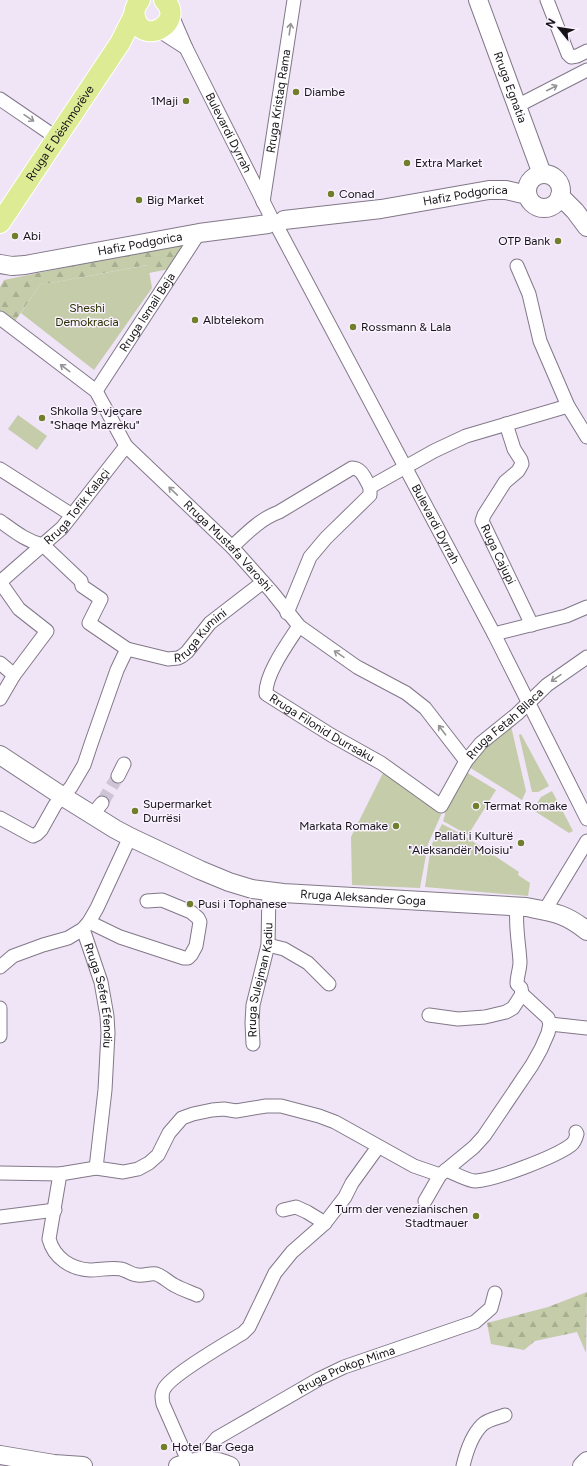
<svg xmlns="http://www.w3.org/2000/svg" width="587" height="1466" font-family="Figtree,sans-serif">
<defs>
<pattern id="forest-firs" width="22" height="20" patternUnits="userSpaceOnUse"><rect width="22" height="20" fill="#c4cca9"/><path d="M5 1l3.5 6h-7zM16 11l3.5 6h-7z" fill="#a8ae91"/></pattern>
</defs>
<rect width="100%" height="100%" fill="#f0e4f7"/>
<g fill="#c4cca9">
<path d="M148,265L152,288L94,370L21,313L40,285Z"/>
<path d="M18,415L47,436L37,450L8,429Z"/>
<path d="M511,726L526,791L522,800L469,767L483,748Z"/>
<path d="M521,734L549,786L538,792H532L519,735Z"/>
<path d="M385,769L439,807L441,815L428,844L420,888L352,885L351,837Z"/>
<path d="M466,772L496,790L468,835L443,821L445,815L444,808Z"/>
<path d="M552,791L573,831L569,833L533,810L541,797Z"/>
<path d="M442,824L463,835L519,872L518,875L530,883L528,896L425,887L431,846Z"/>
</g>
<g fill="url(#forest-firs)">
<path d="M184,243L169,269L149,273L147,265L40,285L13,324L0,313V287L4,280Z"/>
<path d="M587,1292L586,1353L577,1332L535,1341L524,1350L491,1344L487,1323L548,1307Z"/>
</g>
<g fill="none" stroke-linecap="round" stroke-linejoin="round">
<path stroke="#cfc4d6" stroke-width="13" stroke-dasharray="13 6" stroke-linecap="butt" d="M102,803L118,776"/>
<defs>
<g id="street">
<path d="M547,0L568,54L571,57L577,56L587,51"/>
<path id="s1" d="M170,11L186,48L271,217"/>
<path d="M158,30L186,48"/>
<path d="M0,99L57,138"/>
<path d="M517,106L587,70"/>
<path id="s2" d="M263,202L294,0"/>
<path id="s3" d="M279,230L494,634L587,819"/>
<path d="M517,266L529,294L540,341L568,406L587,437"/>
<path id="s4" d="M0,318L96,391L126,446L232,547L272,592L299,626L357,667L406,693L425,708L466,761"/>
<path id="s5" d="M96,391L199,233"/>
<path id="s6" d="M506,424L514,449L521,460L522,464L518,471L505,482L484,515L482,521L532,625"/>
<path d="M0,469L72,515"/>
<path d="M0,521C14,531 26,541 43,545"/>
<path id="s7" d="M43,545L81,581L82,586L101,599L89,623L127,649L168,659L178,658L182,656L187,652L210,623L263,582"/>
<path d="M232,547C247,533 260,519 279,512L352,468C362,468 365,479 370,487"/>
<path id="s8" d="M0,582L62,528L126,446"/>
<path d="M0,582L19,609L47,631L14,675L0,699"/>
<path d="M287,613L310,557L326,538L370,495V487L434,451L466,436L568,406"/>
<path id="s9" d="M299,626C288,643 265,674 266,694L331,735L381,763L441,806L466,761L481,743L517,714L547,685L587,657"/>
<path d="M494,634L566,616L587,607"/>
<path d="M0,663L14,675"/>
<path d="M118,776L124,764"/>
<path d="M92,815L102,803"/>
<path d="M0,818L33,836L37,834L41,830L55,805L71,787L84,765L91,744L117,670L127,649"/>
<path d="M545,910L587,841"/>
<path d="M89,922L120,937L184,958H188L191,955L196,946L200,922L198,918L191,912L162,900L147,901"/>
<path id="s10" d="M83,929L101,982L107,1016L108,1033L105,1090L96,1168"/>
<path d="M268,945L284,949L308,963L329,984"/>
<path d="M0,967L13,956L43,945L68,938L83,929L89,922L97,908L130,837"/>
<path d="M0,1008V1036"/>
<path d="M429,1015L458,1019L485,1017L506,1012L513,1008L522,994"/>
<path d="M550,1024L587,1028"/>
<path id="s11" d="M253,1044L252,1023L253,1005L268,945L269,891"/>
<path d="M446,1170C454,1173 468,1181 475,1181C495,1180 555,1157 571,1145C575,1142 576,1138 577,1134L576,1132"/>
<path d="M0,1173L60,1174L96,1168L123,1172L138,1169L149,1163L158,1155L169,1133L182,1118L193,1114L212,1110L224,1109L236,1111L266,1106H281L319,1116L335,1122L414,1166L440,1175"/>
<path d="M60,1174L49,1239C54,1258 71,1269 90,1270C100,1270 111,1267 121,1269C127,1270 131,1275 138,1275C144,1276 150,1273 156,1274C163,1276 168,1282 174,1285C181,1289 190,1292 197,1295"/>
<path d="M425,1201L440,1175L474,1147L484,1136L532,1065L541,1049L548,1033L550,1024L548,1018L522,994L521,988L517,984C517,976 520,969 520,962C519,943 515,926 517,907"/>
<path d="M283,1210L296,1207L307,1212L325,1223"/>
<path d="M0,1217L55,1210"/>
<path id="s12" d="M201,1460L206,1451L217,1438L319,1379L344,1367L475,1322L491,1308L495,1293"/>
<path d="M189,1463L163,1404C162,1398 161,1394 164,1389C171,1375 227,1343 243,1333L249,1327L275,1273L292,1252L325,1223L345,1197L352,1183L378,1147"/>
<path d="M463,1466C466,1453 472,1435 482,1425C488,1419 498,1418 505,1415"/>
</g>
<g id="secondary">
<path id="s13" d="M478,0L542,174"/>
<circle cx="544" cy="191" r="17"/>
<path d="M560,196L575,211L587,227"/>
<path id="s14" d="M284,220L381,209L489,190H506L527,195"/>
<path id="s15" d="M0,264L12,266L25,265L199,233L268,224"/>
<path id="s16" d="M0,755L62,796L115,829L130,837L200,870L229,882L252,889L283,893L526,907C552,912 565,913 587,931"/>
<path d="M0,1455L54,1464L83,1466"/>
<path d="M178,1466C198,1461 210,1457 230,1466"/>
<path d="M582,1466L587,1461"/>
</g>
<g id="primary">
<path d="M140,0C136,5 133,10 135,17C142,48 187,22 164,0"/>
<path id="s17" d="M0,223L120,43L134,15"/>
</g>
</defs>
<use href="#street" stroke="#827889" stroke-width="15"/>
<use href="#secondary" stroke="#827889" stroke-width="20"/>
<use href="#primary" stroke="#fff" stroke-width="22"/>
<use href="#street" stroke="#fff" stroke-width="13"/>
<use href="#secondary" stroke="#fff" stroke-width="18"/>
<use href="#primary" stroke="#ddec94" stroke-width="20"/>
</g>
<defs><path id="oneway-shaft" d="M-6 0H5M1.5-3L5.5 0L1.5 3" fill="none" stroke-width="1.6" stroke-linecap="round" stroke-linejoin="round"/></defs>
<g stroke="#969497">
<use href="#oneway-shaft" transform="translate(290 29) rotate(-82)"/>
<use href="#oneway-shaft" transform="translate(552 88) rotate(-27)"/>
<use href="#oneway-shaft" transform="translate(29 118) rotate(34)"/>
<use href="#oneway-shaft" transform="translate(65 368) rotate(-143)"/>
<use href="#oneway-shaft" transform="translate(173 491) rotate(-136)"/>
<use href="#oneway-shaft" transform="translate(339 654) rotate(-146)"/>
<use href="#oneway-shaft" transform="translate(556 678) rotate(145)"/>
<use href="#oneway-shaft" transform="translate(442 730) rotate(-127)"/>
</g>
<g fill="#717f2c" stroke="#faf3ff" stroke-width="1.5">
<circle cx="296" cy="92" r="4"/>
<circle cx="186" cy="101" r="4"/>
<circle cx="407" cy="163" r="4"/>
<circle cx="331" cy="194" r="4"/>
<circle cx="139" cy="200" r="4"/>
<circle cx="15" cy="236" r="4"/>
<circle cx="558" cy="241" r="4"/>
<circle cx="195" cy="320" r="4"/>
<circle cx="353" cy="327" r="4"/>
<circle cx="42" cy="418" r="4"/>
<circle cx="476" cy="806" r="4"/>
<circle cx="135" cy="811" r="4"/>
<circle cx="396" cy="826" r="4"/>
<circle cx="521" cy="843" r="4"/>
<circle cx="190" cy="904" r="4"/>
<circle cx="476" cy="1216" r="4"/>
<circle cx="164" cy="1447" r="4"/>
</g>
<g text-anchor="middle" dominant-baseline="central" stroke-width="3" stroke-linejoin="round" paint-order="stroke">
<g font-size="12" fill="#161218" stroke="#faf3ff">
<text stroke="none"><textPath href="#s13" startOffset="93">Rruga Egnatia</textPath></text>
<text stroke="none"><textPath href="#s2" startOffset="102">Rruga Kristaq Rama</textPath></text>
<text stroke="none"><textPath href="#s17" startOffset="108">Rruga E Dëshmorëve</textPath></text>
<text stroke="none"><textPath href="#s1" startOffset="135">Bulevardi Dyrrah</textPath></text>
<text stroke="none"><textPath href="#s14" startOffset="183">Hafiz Podgorica</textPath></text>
<text stroke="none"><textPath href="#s15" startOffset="142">Hafiz Podgorica</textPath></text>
<text stroke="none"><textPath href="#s5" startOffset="94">Rruga Ismail Beja</textPath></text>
<text stroke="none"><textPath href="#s8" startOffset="108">Rruga Tofik Kalaçi</textPath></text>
<text stroke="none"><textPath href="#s3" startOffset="333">Bulevardi Dyrrah</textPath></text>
<text stroke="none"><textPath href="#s4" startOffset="326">Rruga Mustafa Varoshi</textPath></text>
<text stroke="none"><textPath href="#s6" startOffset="151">Ruga Cajupi</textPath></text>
<text stroke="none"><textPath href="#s7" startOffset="237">Rruga Kumini</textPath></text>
<text stroke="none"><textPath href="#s9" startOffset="390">Rruga Fetah Bllaca</textPath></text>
<text stroke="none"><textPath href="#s9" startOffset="142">Rruga Filonid Durrsaku</textPath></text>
<text stroke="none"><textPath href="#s16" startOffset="398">Rruga Aleksander Goga</textPath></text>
<text stroke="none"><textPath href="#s11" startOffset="65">Rruga Sulejman Kadiu</textPath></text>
<text stroke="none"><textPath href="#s10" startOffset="69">Rruga Sefer Efendiu</textPath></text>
<text stroke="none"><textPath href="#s12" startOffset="174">Rruga Prokop Mima</textPath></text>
</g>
<g font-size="12" fill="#161218" stroke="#faf3ff" text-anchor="start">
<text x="304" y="92">Diambe</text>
<text x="178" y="101" text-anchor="end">1Maji</text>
<text x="415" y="163">Extra Market</text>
<text x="339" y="194">Conad</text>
<text x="147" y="200">Big Market</text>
<text x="23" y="236">Abi</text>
<text x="550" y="241" text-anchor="end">OTP Bank</text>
<text x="203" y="320">Albtelekom</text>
<text x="361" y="327">Rossmann &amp; Lala</text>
<text x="50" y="411">Shkolla 9-vjeçare<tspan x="50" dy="14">"Shaqe Mazreku"</tspan></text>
<text x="143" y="804">Supermarket<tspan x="143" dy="14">Durrësi</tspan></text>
<text x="484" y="806">Termat Romake</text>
<text x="388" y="826" text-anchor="end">Markata Romake</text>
<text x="513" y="836" text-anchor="end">Pallati i Kulturë<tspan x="513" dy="14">"Aleksandër Moisiu"</tspan></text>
<text x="198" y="904">Pusi i Tophanese</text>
<text x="468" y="1209" text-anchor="end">Turm der venezianischen<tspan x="468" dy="14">Stadtmauer</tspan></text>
<text x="172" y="1447">Hotel Bar Gega</text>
</g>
<g font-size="12" fill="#282f01" stroke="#faf3ff">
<text x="87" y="308">Sheshi<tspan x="87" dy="14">Demokracia</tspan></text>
</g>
</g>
<g transform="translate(559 28) rotate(300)" stroke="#faf3ff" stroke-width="3" paint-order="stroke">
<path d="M0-3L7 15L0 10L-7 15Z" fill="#161218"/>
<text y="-6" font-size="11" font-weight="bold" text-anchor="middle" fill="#161218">N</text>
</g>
</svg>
